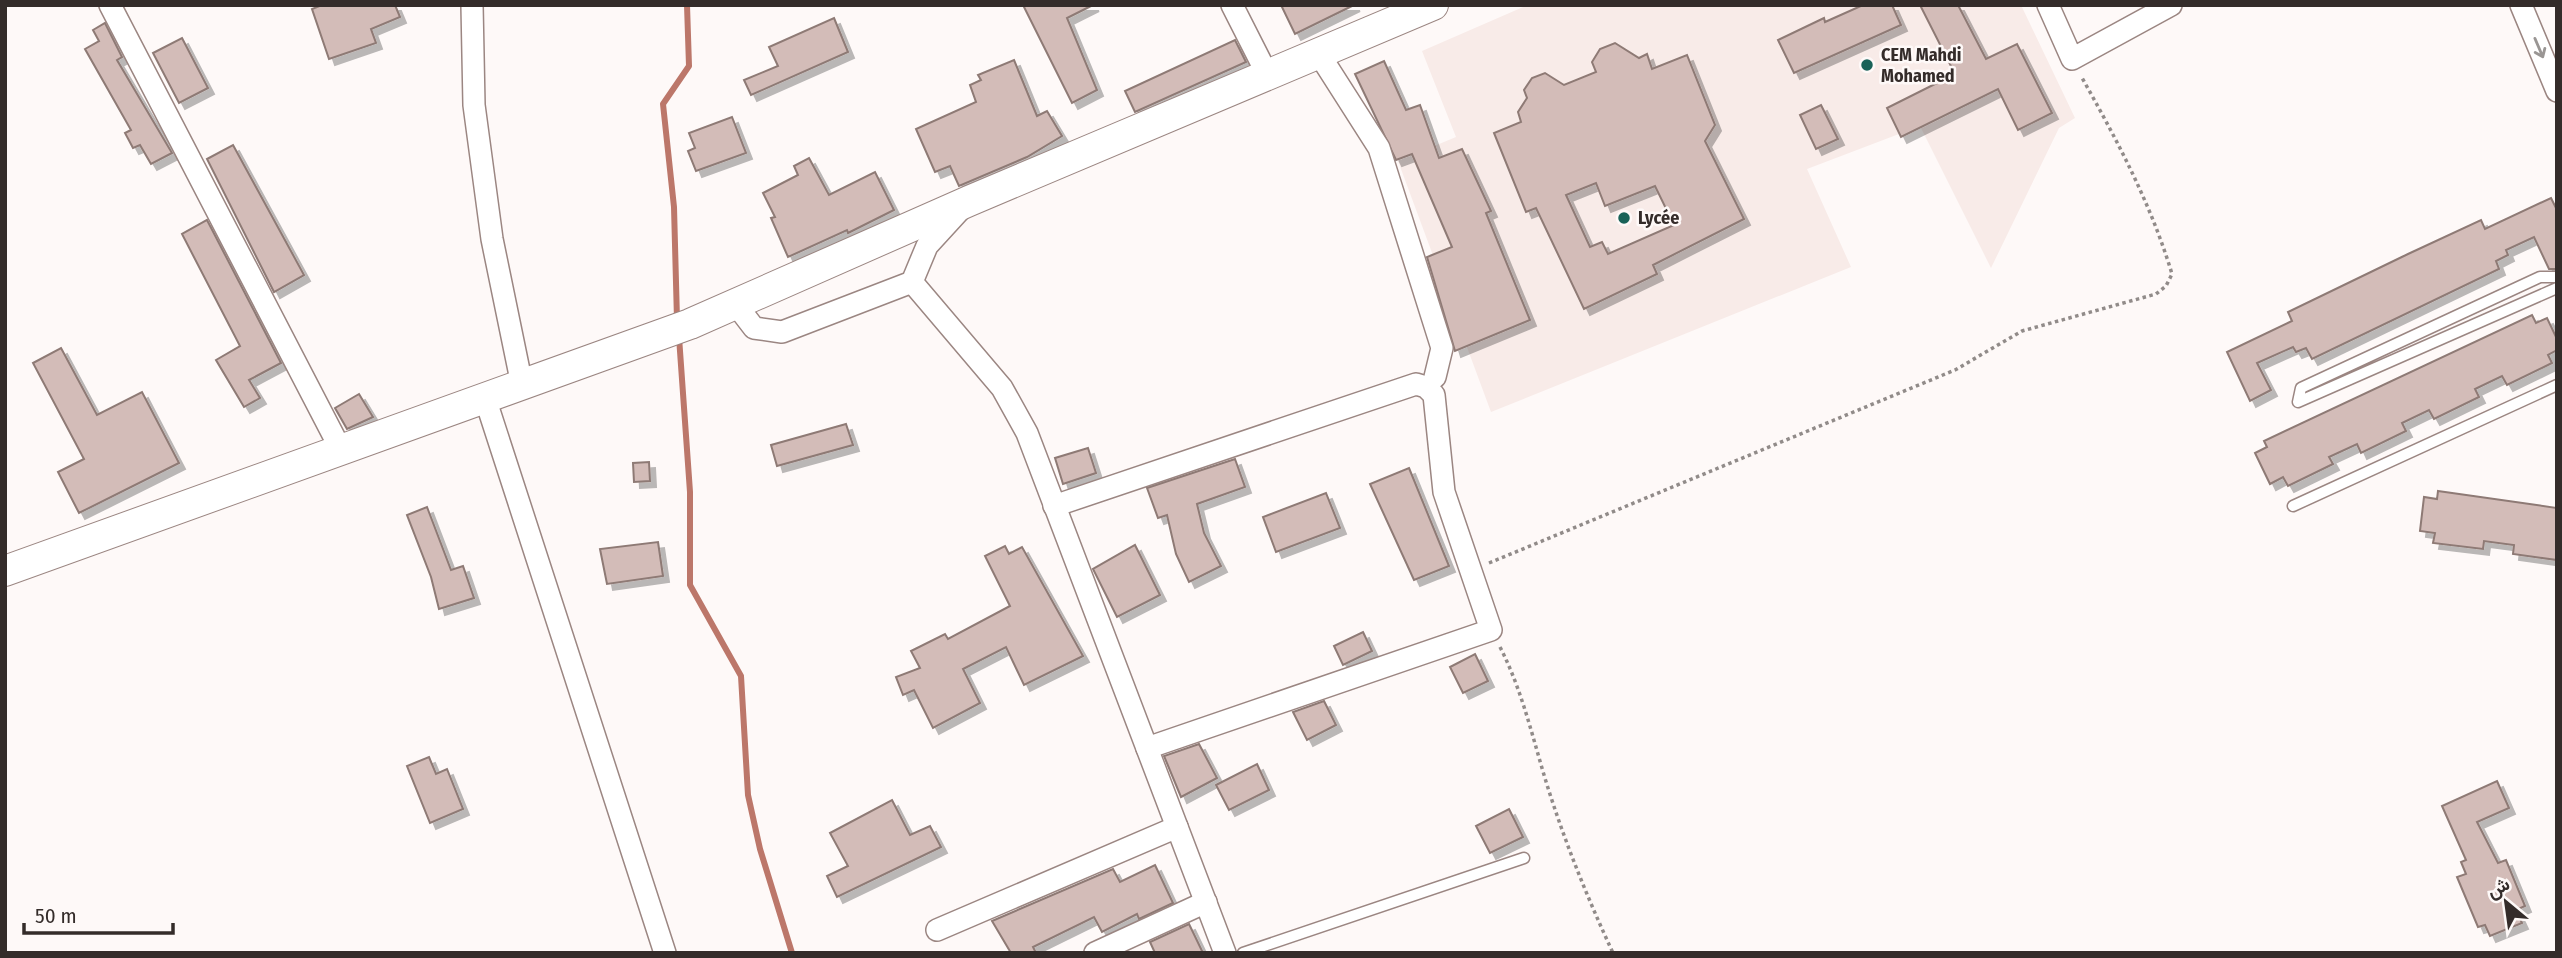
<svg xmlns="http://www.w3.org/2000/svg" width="2562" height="958" font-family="'Fira Sans Condensed',Vazirmatn,sans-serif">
<defs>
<filter id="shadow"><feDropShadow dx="6" dy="6" stdDeviation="0" flood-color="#0004"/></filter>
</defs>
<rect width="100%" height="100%" fill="#fef9f8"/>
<path fill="#f8ebe8" d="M1528,5H2021L2075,118L2059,128L1991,268L1920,126L1807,169L1851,267L1491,412L1398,161L1456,137L1422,51Z"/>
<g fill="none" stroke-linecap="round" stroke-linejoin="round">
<g stroke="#bc776a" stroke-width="6">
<path d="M677,320L674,207L663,104L689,66L687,5"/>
<path d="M679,337L690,492V585L741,676L748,795L760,849L792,953"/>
</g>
</g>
<g fill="#d3bcb8" stroke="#8e7a75" stroke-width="2" fill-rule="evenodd" filter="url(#shadow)">
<path d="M322,5H395L400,17L371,29L376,43L329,59L312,9Z"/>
<path d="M1023,5H1093L1067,18L1097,90L1072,103Z"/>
<path d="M1281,5H1354L1295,34Z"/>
<path d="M1863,5H1892L1901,25L1794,73L1778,40L1824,18L1825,22Z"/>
<path d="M1920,5H1958L1986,59L2017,44L2052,113L2018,130L1998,89L1901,137L1887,108L1955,74Z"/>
<path d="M834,18L848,52L751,95L744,80L778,66L769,47Z"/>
<path d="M105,23L122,57L117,60L172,153L151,164L140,145L133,148L125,133L131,130L85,49L99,41L93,30Z"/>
<path d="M182,38L208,88L179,103L153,53Z"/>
<path d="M1235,40L1246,62L1135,112L1125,91Z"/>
<path d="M1615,43L1639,58L1647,54L1652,69L1687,55L1715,125L1705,141L1744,219L1653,265L1657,274L1584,309L1536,208L1526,212L1494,133L1521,122L1518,112L1527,98L1524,90L1532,78L1545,73L1564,85L1596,72L1592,62L1600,49ZM1596,183L1605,206L1655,186L1674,225L1608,254L1602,242L1590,247L1566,195Z"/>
<path d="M1014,60L1037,116L1047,111L1062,136L1027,157L959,186L950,166L935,172L916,129L976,102L970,85L981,80L978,75Z"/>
<path d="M1384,61L1406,110L1420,105L1439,158L1462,149L1491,211L1486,213L1530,320L1455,351L1427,257L1452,247L1412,154L1396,160L1355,74Z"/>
<path d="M1821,105L1838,139L1816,149L1800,115Z"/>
<path d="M732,117L746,153L696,171L688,151L695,148L689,133Z"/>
<path d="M233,145L304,275L274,292L207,159Z"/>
<path d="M809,158L829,195L875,172L894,210L848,233L847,230L788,257L771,218L775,217L763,193L798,175L794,166Z"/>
<path d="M2551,198L2557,210V269H2549L2534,237L2506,250L2508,255L2496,261L2499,269L2312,359L2306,348L2296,352L2293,347L2257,363L2271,390L2250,401L2227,352L2292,321L2288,312L2408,254L2481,220L2485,229Z"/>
<path d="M207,220L281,363L249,380L260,398L244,407L216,360L240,346L182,234Z"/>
<path d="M2532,315L2536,323L2547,318L2557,339V350L2548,355L2552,363L2507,385L2502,376L2475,389L2479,397L2434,419L2429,410L2402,423L2406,431L2361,453L2357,444L2329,457L2333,464L2288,486L2283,477L2270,484L2255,453L2267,447L2264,441Z"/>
<path d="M61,348L97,415L142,392L179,463L79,513L58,472L84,459L33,363Z"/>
<path d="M359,394L373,417L347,429L335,408Z"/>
<path d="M846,424L853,445L777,466L771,445Z"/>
<path d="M1088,448L1096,473L1063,484L1055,458Z"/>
<path d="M1235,459L1245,487L1197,504L1204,533L1221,566L1189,582L1176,554L1167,515L1158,518L1147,488Z"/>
<path d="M649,462L650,481L634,482L633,463Z"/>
<path d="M1409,468L1449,566L1414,580L1370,484Z"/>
<path d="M2438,491L2557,508V560L2513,554L2514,545L2484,541L2483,549L2433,543L2435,533L2420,531L2424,497L2437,499Z"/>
<path d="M1326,493L1340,528L1276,552L1263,517Z"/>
<path d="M427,507L451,570L463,566L474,598L439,609L431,577L407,515Z"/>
<path d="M658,542L663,576L607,584L600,549Z"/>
<path d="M1135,545L1160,595L1117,617L1093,569Z"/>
<path d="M1005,546L1009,554L1022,547L1083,656L1024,685L1006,647L963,669L980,703L933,728L914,690L903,695L896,677L920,668L911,651L945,634L948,639L1010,606L985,556Z"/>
<path d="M1363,632L1372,651L1343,665L1334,646Z"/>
<path d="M1475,654L1488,681L1463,693L1450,667Z"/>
<path d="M1324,701L1336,725L1307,740L1293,712Z"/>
<path d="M1199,744L1217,778L1181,797L1164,756Z"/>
<path d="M429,757L436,774L447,769L463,809L430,823L407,766Z"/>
<path d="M1257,764L1269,790L1229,810L1216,785Z"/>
<path d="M2497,781L2509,808L2477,822L2498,863L2506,860L2525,906L2516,910L2522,923L2490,936L2485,925L2478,927L2457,877L2466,874L2461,862L2466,860L2442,806Z"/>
<path d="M892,800L910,835L930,826L941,847L837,897L827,876L848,866L830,833Z"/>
<path d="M1509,809L1523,837L1490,853L1476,826Z"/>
<path d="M1155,865L1173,903L1139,919L1137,914L1102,932L1094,917L1033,947L1036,953H1011L992,921L1113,869L1120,882Z"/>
<path d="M1189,924L1203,953H1155L1150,942Z"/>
</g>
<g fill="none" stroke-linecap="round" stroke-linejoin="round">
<defs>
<g id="lane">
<path d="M2557,277H2540L2301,388L2298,402L2557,288"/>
<path d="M2293,506L2557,385"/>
<path d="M1243,953L1524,858"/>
</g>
<g id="street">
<path d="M110,5L341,450"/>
<path d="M472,5L474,105L492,239L522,385"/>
<path d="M1232,5L1267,74"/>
<path d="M2048,5L2072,59L2171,5"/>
<path d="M2521,5L2557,91"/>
<path d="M1319,54L1379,148L1442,348L1435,377"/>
<path d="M912,282L1002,388L1027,433L1225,953"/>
<path d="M734,302L754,328L782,332L912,282L927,246L960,210"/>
<path d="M485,398L665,953"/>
<path d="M1054,506L1416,384L1426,387L1434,395L1444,492L1491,630L1147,748"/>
<path d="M937,930L1177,827"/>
<path d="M1095,953L1206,902"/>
</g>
<path id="secondary" d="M5,571L690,324L969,201L1433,5"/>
</defs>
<use href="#lane" stroke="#9b8682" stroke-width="13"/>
<use href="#street" stroke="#9b8682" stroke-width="24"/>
<use href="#secondary" stroke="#9b8682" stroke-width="32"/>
<g stroke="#918b89" stroke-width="3.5" stroke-dasharray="3.5 3.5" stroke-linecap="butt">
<path d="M1489,563L1955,370L2022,331L2156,294L2166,286L2172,274C2151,204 2117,140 2081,76"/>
<path d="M1500,647C1523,692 1533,740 1548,788C1566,845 1588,899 1613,953"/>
</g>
<use href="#lane" stroke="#fff" stroke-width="10"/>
<use href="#street" stroke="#fff" stroke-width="21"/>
<use href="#secondary" stroke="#fff" stroke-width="30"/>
</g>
<defs><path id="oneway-shaft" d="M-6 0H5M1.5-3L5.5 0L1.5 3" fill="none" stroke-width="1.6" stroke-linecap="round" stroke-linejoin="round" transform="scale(1.75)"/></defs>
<use stroke="#9a9694" href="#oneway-shaft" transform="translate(2539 48) rotate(67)"/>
<g fill="#196258" stroke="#fef9f8" stroke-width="2.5">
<circle cx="1867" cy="65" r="7"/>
<circle cx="1624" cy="218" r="7"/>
</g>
<g text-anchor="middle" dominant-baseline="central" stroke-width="5" stroke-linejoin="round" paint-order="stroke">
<g font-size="18" font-weight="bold" fill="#342c2a" stroke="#fef9f8" text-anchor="start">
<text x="1881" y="55">CEM Mahdi<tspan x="1881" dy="21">Mohamed</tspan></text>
<text x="1638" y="218">Lycée</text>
</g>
</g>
<rect width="2562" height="958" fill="none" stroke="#342c2a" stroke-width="14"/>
<g transform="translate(2506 902) rotate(331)" stroke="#fef9f8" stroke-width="5" paint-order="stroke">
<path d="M0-5L12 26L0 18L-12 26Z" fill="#342c2a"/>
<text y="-10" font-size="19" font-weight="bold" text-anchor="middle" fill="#342c2a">ش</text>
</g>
<path d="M24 923v10h149v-10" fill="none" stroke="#342c2a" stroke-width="3.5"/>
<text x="35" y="923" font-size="21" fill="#342c2a" stroke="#fef9f8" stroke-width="5" paint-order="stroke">50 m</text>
</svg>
